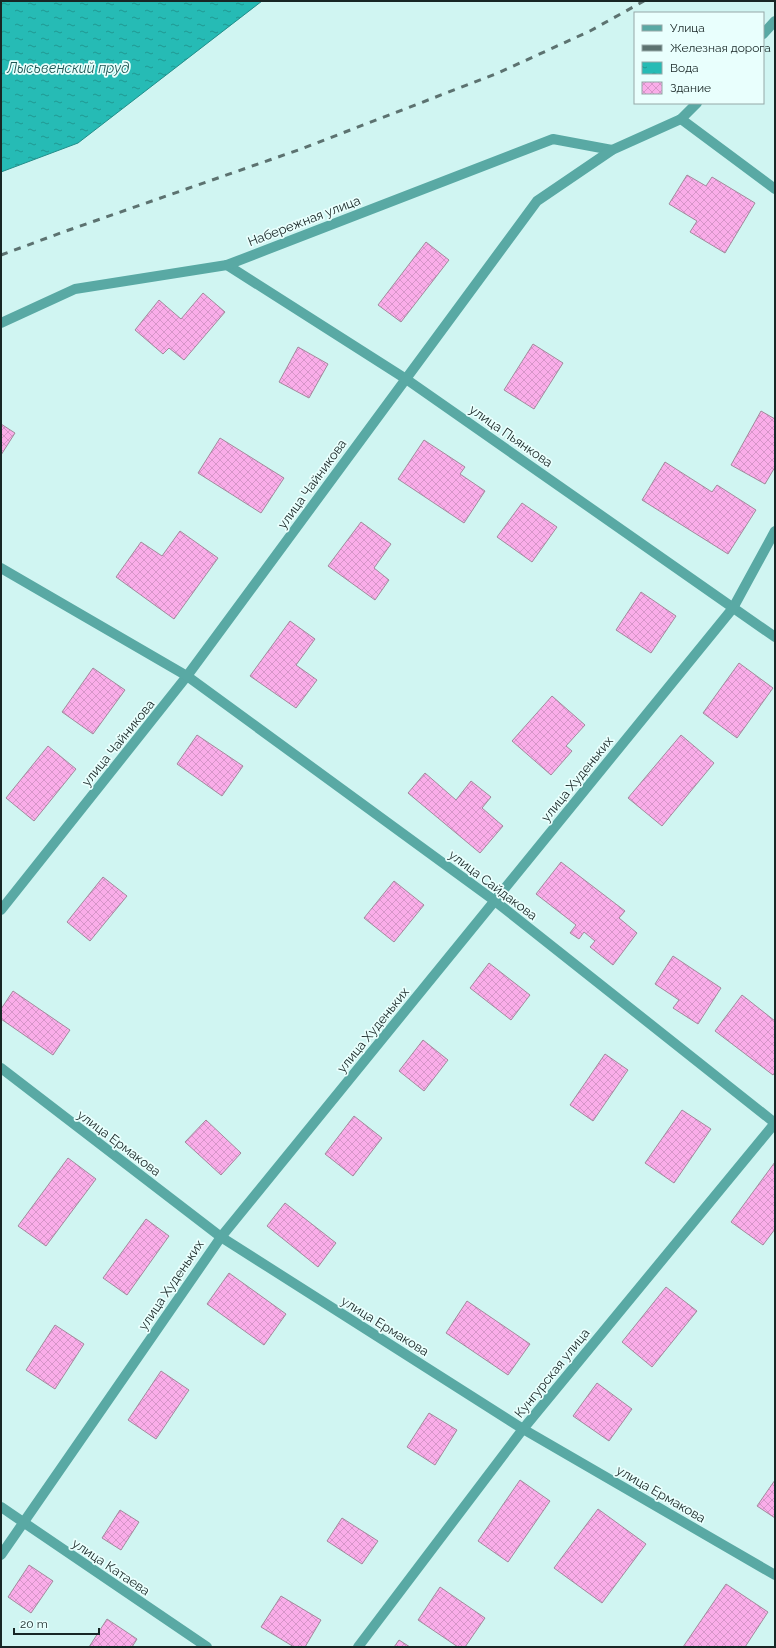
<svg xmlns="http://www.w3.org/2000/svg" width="776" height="1648" font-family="Raleway,sans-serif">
<defs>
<pattern id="water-ripples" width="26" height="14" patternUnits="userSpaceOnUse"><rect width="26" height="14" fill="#26bbb5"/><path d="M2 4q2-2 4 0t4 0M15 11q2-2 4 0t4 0" fill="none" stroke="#209893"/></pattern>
<pattern id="building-cross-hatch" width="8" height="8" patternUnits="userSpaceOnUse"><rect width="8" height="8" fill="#faade9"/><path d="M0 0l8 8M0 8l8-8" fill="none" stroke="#d695c8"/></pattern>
</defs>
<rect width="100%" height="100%" fill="#d0f5f2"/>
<path fill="url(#water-ripples)" stroke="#228e8a" d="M1,1H262L78,143L1,172Z"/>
<g fill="url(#building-cross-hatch)" stroke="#a28a9c">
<path d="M687,175L706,186L712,177L755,203L725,253L690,232L697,221L669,204Z"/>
<path d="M426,242L449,260L401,322L378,305Z"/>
<path d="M203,293L225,312L184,360L169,348L163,354L135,330L159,300L181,319Z"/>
<path d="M533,344L563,363L534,409L504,390Z"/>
<path d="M298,347L328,364L309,398L279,382Z"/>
<path d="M761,411L775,419V467L765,484L731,465Z"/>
<path d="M1,424L15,433L1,455Z"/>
<path d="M220,438L284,478L261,513L198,473Z"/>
<path d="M424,440L465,467L460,474L485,491L464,523L398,479Z"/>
<path d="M665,462L712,492L717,485L756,510L728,554L642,500Z"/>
<path d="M522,503L557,527L532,562L497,537Z"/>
<path d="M361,522L391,544L374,568L389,580L375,600L328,566Z"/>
<path d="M180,531L218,558L174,619L116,577L141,542L162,556Z"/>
<path d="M641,592L676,616L651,653L616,630Z"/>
<path d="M290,621L315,639L296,665L317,680L296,708L250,676Z"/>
<path d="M739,663L773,688L737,738L703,713Z"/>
<path d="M93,668L125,690L93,734L62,712Z"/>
<path d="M552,696L585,725L566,746L572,751L551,775L512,741Z"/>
<path d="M197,735L243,766L222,796L177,764Z"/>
<path d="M681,735L714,763L662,826L628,798Z"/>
<path d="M48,746L76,769L34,821L6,798Z"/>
<path d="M425,773L456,800L471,781L491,797L482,808L503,826L480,853L408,793Z"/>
<path d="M561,862L625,911L619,918L637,933L613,965L590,947L595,941L584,932L579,939L570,933L576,925L536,894Z"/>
<path d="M103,877L127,896L90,941L67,922Z"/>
<path d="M394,881L424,905L394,942L364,918Z"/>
<path d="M673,956L721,988L698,1024L673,1008L679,1000L655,984Z"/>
<path d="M489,963L530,995L511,1020L470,988Z"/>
<path d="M13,991L70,1030L53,1055L1,1019V1009Z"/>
<path d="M742,995L775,1021V1072L773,1075L715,1031Z"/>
<path d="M423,1040L448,1060L424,1091L399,1071Z"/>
<path d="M605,1054L628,1070L593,1121L570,1105Z"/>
<path d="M682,1110L711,1129L674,1183L645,1163Z"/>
<path d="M354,1116L382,1138L353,1176L325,1154Z"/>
<path d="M206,1120L241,1153L221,1175L185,1142Z"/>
<path d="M68,1158L96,1179L46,1246L18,1226Z"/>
<path d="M775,1162V1229L763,1245L731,1222Z"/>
<path d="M285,1203L336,1243L318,1267L267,1226Z"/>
<path d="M146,1219L169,1236L127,1295L103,1278Z"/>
<path d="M229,1273L286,1314L264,1345L207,1304Z"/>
<path d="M666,1287L697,1311L652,1367L622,1342Z"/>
<path d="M467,1301L530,1344L508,1375L446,1333Z"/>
<path d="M55,1325L84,1344L55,1389L26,1370Z"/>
<path d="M161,1371L189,1390L156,1439L128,1420Z"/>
<path d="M597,1383L632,1409L609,1441L573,1416Z"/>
<path d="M429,1413L457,1430L435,1465L407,1447Z"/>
<path d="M520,1480L550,1501L508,1562L478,1541Z"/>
<path d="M775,1480V1518L757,1506Z"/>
<path d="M598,1509L646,1544L602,1603L554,1568Z"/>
<path d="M120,1510L139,1522L121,1550L102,1538Z"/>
<path d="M342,1518L378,1541L362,1564L327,1541Z"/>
<path d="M29,1565L53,1581L31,1613L8,1597Z"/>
<path d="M726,1584L768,1612L745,1647H683Z"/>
<path d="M440,1587L485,1618L465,1647H458L418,1620Z"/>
<path d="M281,1596L321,1620L305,1647H294L261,1627Z"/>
<path d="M107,1619L137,1639L132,1647H89Z"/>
<path d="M399,1640L410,1647H394Z"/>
</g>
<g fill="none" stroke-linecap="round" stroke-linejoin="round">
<g stroke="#59a9a4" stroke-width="10">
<path d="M681,119L775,189"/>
<path d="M227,265L406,379L775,637"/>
<path d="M1,323L75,289L227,265L553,139L612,150"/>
<path d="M1,910L187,676L495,901L775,1123"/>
<path d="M1,1068L221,1237L523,1429L775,1575"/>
<path d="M1,1507L207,1647"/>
<path d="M1,1555L221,1237L733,608L775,531"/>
<path d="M358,1647L523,1429L775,1123"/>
</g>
<g stroke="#59a9a4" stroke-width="10">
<path d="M763,34L775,21"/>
<path d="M1,568L187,676L537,201L612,150L681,119L697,103"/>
</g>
<path stroke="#5c7270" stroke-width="3" stroke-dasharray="7 7" stroke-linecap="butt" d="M1,255L66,231L301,149L498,73L590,31L644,1"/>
</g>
<g text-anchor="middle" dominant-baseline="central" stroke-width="3.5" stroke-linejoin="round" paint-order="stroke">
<g font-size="13" fill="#182625" stroke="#e9fffd">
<text transform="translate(304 221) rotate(-21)">Набережная улица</text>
<text transform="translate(511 436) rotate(35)">улица Пьянкова</text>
<text transform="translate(312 484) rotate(-54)">улица Чайникова</text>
<text transform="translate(118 743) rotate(-51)">улица Чайникова</text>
<text transform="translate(577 779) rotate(-51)">улица Худеньких</text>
<text transform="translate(493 885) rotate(37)">улица Сайдакова</text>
<text transform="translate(373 1030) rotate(-51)">улица Худеньких</text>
<text transform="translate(119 1143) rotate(37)">улица Ермакова</text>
<text transform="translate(171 1285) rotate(-56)">улица Худеньких</text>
<text transform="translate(385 1326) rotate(32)">улица Ермакова</text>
<text transform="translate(552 1373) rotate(-51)">Кунгурская улица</text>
<text transform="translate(661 1494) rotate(30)">улица Ермакова</text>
<text transform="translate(111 1567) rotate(34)">улица Катаева</text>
</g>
<g font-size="14" font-style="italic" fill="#1e5754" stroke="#e9fffd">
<text x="68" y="68">Лысьвенский пруд</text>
</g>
</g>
<rect width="776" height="1648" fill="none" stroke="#182625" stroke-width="4"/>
<rect x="634" y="12" width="130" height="92" fill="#e9fffd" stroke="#95a8a7"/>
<rect x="642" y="25" width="20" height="6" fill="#59a9a4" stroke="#95a8a7"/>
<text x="670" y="32" font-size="12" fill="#182625">Улица</text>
<rect x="642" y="45" width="20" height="6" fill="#5c7270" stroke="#95a8a7"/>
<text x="670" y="52" font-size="12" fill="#182625">Железная дорога</text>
<rect x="642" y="62" width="20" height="12" fill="url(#water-ripples)" stroke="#95a8a7"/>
<text x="670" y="72" font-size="12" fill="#182625">Вода</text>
<rect x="642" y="82" width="20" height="12" fill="url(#building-cross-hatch)" stroke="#95a8a7"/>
<text x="670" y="92" font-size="12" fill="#182625">Здание</text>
<path d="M14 1628v6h85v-6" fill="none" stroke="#182625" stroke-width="2"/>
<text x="20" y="1628" font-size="12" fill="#182625" stroke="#e9fffd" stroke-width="3" paint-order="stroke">20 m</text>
</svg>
